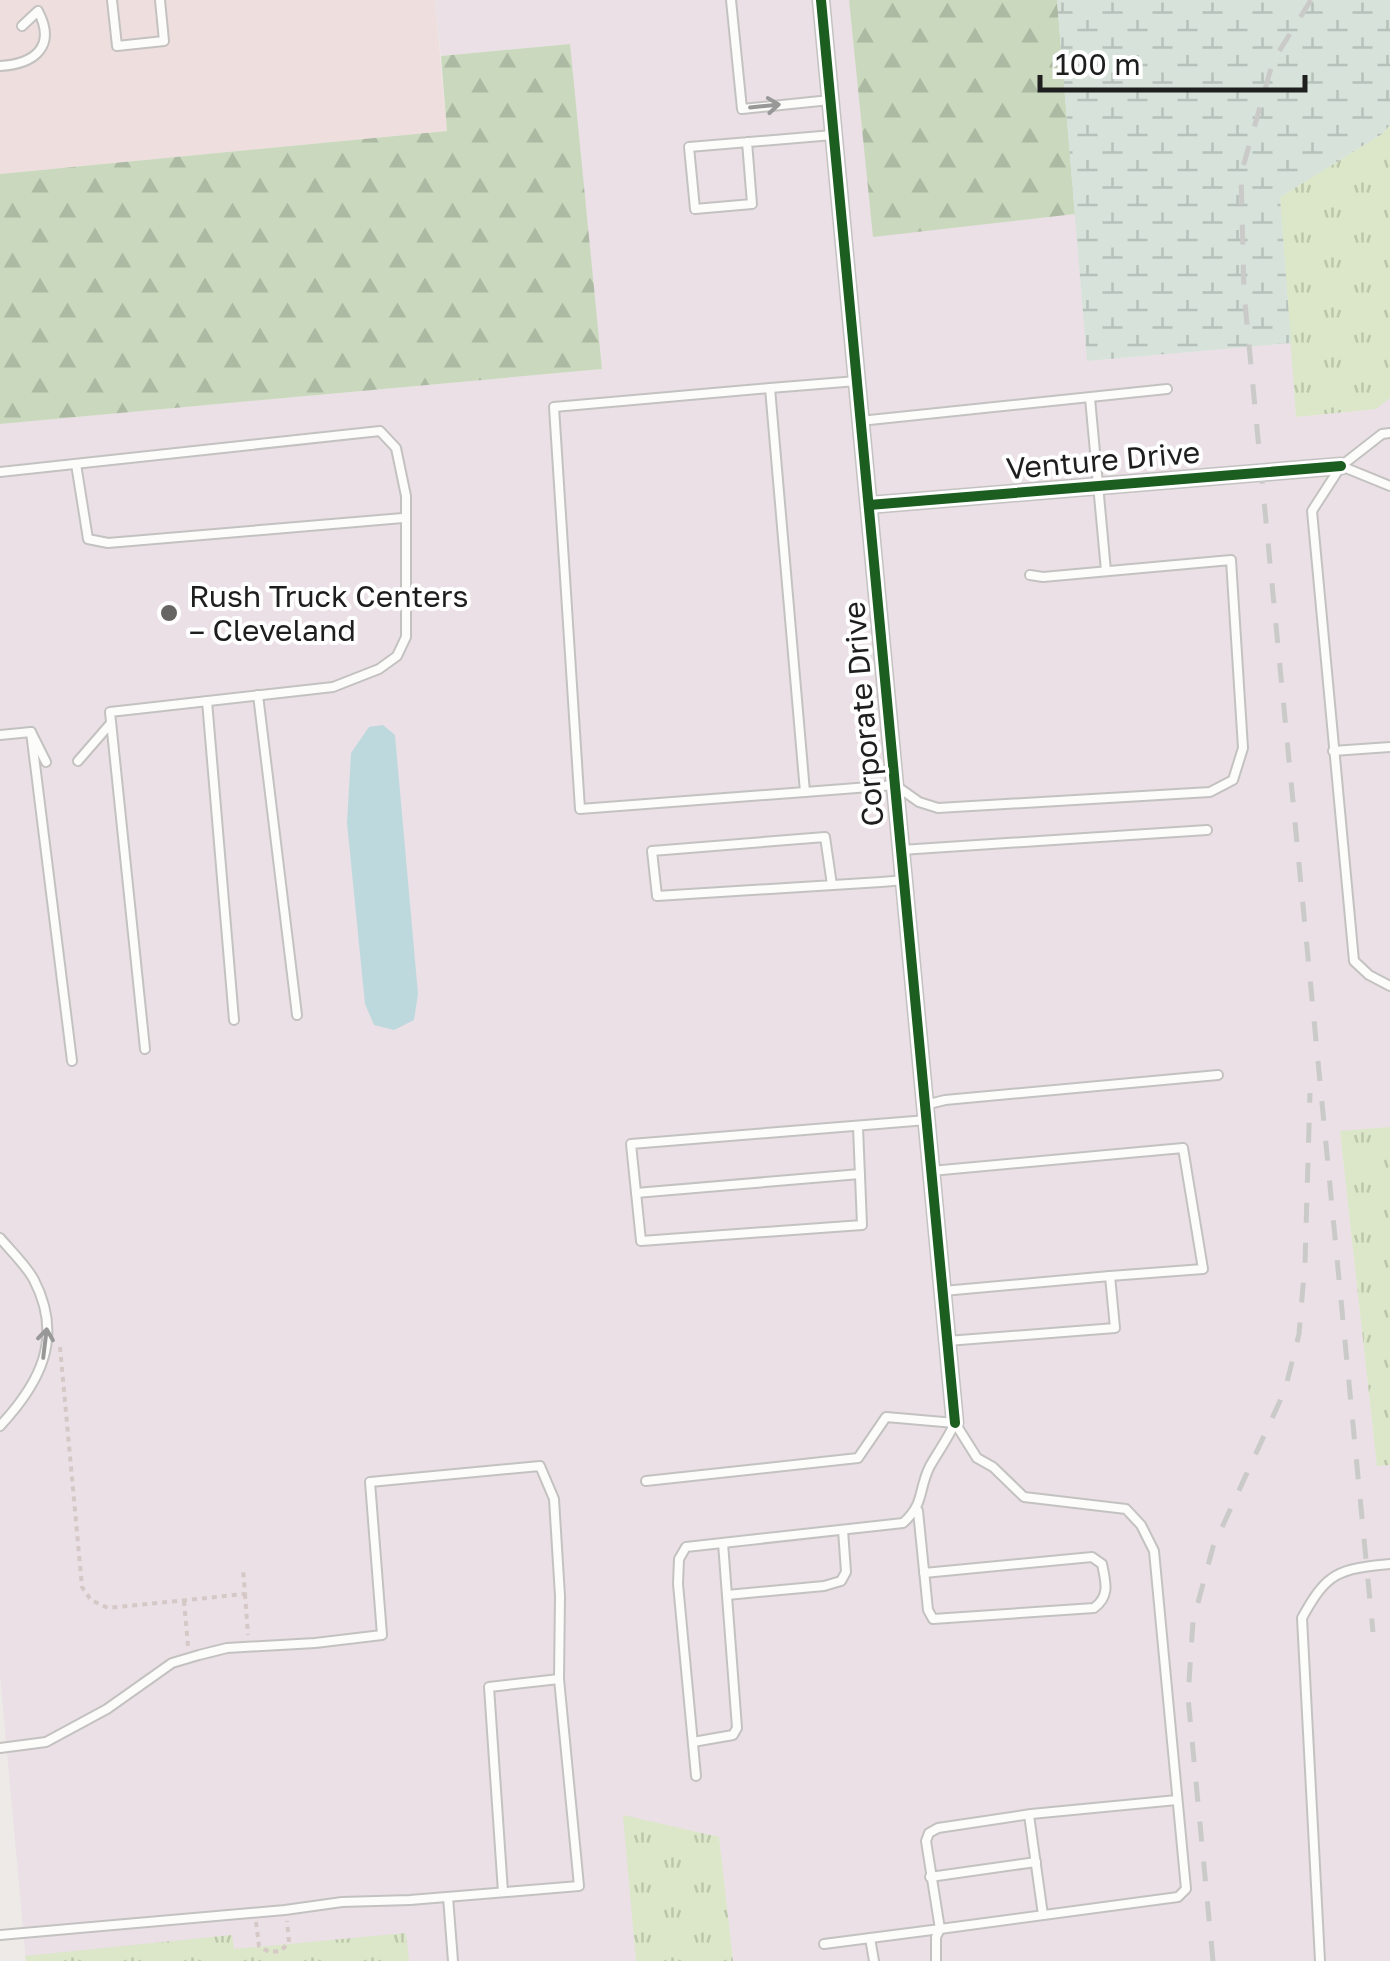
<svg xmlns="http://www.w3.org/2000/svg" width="1390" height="1961" font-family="'Golos Text',sans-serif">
<defs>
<pattern id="grass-tufts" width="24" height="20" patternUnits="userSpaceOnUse" patternTransform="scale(2.5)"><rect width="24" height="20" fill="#dbe7c8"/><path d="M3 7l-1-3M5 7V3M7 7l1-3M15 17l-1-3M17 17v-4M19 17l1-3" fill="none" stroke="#bcc6ab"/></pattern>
<pattern id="forest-firs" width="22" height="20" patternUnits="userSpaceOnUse" patternTransform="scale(2.5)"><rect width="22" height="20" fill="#cad9be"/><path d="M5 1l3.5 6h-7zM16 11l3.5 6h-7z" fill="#adbaa3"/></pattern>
<pattern id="wetland-marsh" width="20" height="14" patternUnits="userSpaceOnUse" patternTransform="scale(2.5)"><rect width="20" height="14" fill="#d6e2da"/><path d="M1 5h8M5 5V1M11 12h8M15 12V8" fill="none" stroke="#b7c1bb"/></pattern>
</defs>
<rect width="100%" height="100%" fill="#edeae7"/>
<path fill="#eedfde" d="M0,0H435L447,131L0,174Z"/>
<path fill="#eae0e6" d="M435,0H849L874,236L1075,214L1087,361L1291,343L1296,417L1376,409L1390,398V1127L1340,1132L1377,1465H1390V1961H733L719,1837L624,1816L636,1961H26L0,1675V424L602,369L569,44L441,56Z"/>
<g fill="url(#grass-tufts)">
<path d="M1390,125V398L1376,409L1296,417L1280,197L1382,134Z"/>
<path d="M1390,1127V1465L1377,1466L1340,1131Z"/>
<path d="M623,1815L719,1837L733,1961H636Z"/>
<path d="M406,1933L409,1961H26L25,1956L232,1935L234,1949Z"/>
</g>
<g fill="url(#forest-firs)">
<path d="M849,0H1057L1075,214L873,237Z"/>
<path d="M570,44L602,369L0,424V174L447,131L441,56Z"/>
</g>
<path fill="url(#wetland-marsh)" d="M1057,0H1390V125L1382,134L1280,197L1291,343L1087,361Z"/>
<path fill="#bdd9dd" d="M383,725L395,735L418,994L414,1020L394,1030L374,1025L365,1004L347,823L351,753L369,727Z"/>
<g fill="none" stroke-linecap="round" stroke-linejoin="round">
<defs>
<g id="service">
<path d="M112,0L117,46L164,41L160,0"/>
<path d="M731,0L742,109L830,100"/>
<path d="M0,66C34,64 57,47 38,11L22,26"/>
<path d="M747,142L752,204L695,209L689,147L833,135"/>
<path d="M857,381L770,388L805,792L895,785L919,802L938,808L1210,792L1233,780L1243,748L1231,560L1043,577L1030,575"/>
<path d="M770,388L554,407L580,809L805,792"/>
<path d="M1090,398L1106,571"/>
<path d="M860,421L1167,389"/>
<path d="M1390,433L1382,434L1341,466L1312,511L1354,961L1369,975L1390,986"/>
<path d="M76,464L88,539L108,543L403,518"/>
<path d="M1341,466L1390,486"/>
<path d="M0,472L380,431L396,448L406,496V637L397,656L379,669L333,687L110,712L145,1049"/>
<path d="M258,695L297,1015"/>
<path d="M207,701L234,1020"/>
<path d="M31,732L72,1061"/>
<path d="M0,735L31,732L46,762"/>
<path d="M1333,751L1390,747"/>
<path d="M78,761L111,723"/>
<path d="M901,850L1207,830"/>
<path d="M832,885L825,837L652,851L657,896L881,882L905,880"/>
<path d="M925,1105L945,1100L1218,1075"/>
<path d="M858,1127L862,1225L641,1241L631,1144L927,1120"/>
<path d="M931,1171L1183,1148L1203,1269L1110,1276"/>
<path d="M636,1193L860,1174"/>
<path d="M0,1238C11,1251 26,1265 34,1280C64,1338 40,1383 0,1426"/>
<path d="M943,1291L1110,1276L1115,1328L947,1341"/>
<path d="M646,1481L858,1458L886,1417L955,1423"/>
<path d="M918,1511L928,1610L933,1619L1094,1608C1110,1596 1106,1583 1102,1564L1092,1557L924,1573"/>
<path d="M727,1595L824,1586L841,1581L846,1572L843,1530"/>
<path d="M693,1742L733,1735L737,1728L723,1543"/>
<path d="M0,1748L46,1742L107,1709L172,1663L199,1655L227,1648L315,1643L382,1635L370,1482L540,1466L554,1499L560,1596L559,1679L579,1886L410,1900L342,1902L285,1910L0,1935"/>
<path d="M696,1776L678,1584L679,1559L686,1547L903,1523C925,1504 918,1489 930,1466C938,1452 948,1438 955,1423"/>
<path d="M1029,1815L1043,1915"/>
<path d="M930,1877L1036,1862"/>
<path d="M503,1892L489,1687L559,1679"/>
<path d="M448,1897L453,1961"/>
<path d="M870,1938L874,1961"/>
<path d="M824,1944L940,1929L926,1841L929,1833L938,1828L1031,1814L1177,1800"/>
<path d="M936,1961V1937L940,1929L1178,1897L1186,1889L1154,1551L1141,1525L1126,1509L1024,1497L993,1467L977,1458L955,1423"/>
<path d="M1320,1961L1302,1618C1327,1572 1338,1569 1390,1564"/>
</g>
<g id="minor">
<path d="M821,0L955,1423"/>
<path d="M869,505L1341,466"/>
</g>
</defs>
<use href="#service" stroke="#c4c2c1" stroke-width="12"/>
<use href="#minor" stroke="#c4c2c1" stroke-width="19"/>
<g stroke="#d6c8c6" stroke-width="4" stroke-dasharray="5 5" stroke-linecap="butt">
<path d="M60,1347L82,1587L91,1600L108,1608L245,1594L243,1569"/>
<path d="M245,1594L248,1635"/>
<path d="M184,1601L188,1646"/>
<path d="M256,1922L259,1946L269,1952L281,1951L289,1942L287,1921"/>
</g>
<use href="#service" stroke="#fcfcfb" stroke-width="8"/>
<use href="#minor" stroke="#fcfcfb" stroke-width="14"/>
<g stroke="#cacac9" stroke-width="5" stroke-dasharray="20 20" stroke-linecap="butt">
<path d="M1311,0L1273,61L1241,174L1244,293L1373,1632"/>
<path d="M1213,1961L1188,1697L1193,1621L1213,1547L1285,1390L1299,1334L1305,1263L1310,1093"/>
</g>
<defs>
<g id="cycleway">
<path d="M821,0L955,1423"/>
<path d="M869,505L1341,466"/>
</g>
</defs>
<use href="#cycleway" stroke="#fff" stroke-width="16"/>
<use href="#cycleway" stroke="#1b5e20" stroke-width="10"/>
</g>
<defs><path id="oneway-shaft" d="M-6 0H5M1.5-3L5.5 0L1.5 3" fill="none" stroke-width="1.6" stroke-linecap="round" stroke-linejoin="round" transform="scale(2.5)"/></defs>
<g stroke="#989898">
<use href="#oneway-shaft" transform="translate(765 106) rotate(-6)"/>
<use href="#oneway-shaft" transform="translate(45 1343) rotate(-83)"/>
</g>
<circle fill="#666564" stroke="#fff" stroke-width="4" cx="169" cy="613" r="10"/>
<g text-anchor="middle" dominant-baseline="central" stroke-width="8" stroke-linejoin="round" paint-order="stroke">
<g font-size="30" fill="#1e1e1e" stroke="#fff">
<text transform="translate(1103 460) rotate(-5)">Venture Drive</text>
<text transform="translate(863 714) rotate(-95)">Corporate Drive</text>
</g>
<g font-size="30" fill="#1e1e1e" stroke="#fff" text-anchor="start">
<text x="189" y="596">Rush Truck Centers<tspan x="189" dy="34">– Cleveland</tspan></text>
</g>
</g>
<path d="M1040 75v15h265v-15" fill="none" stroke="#1e1e1e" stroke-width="5"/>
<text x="1055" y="75" font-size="30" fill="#1e1e1e" stroke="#ffffff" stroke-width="8" paint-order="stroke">100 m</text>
</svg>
